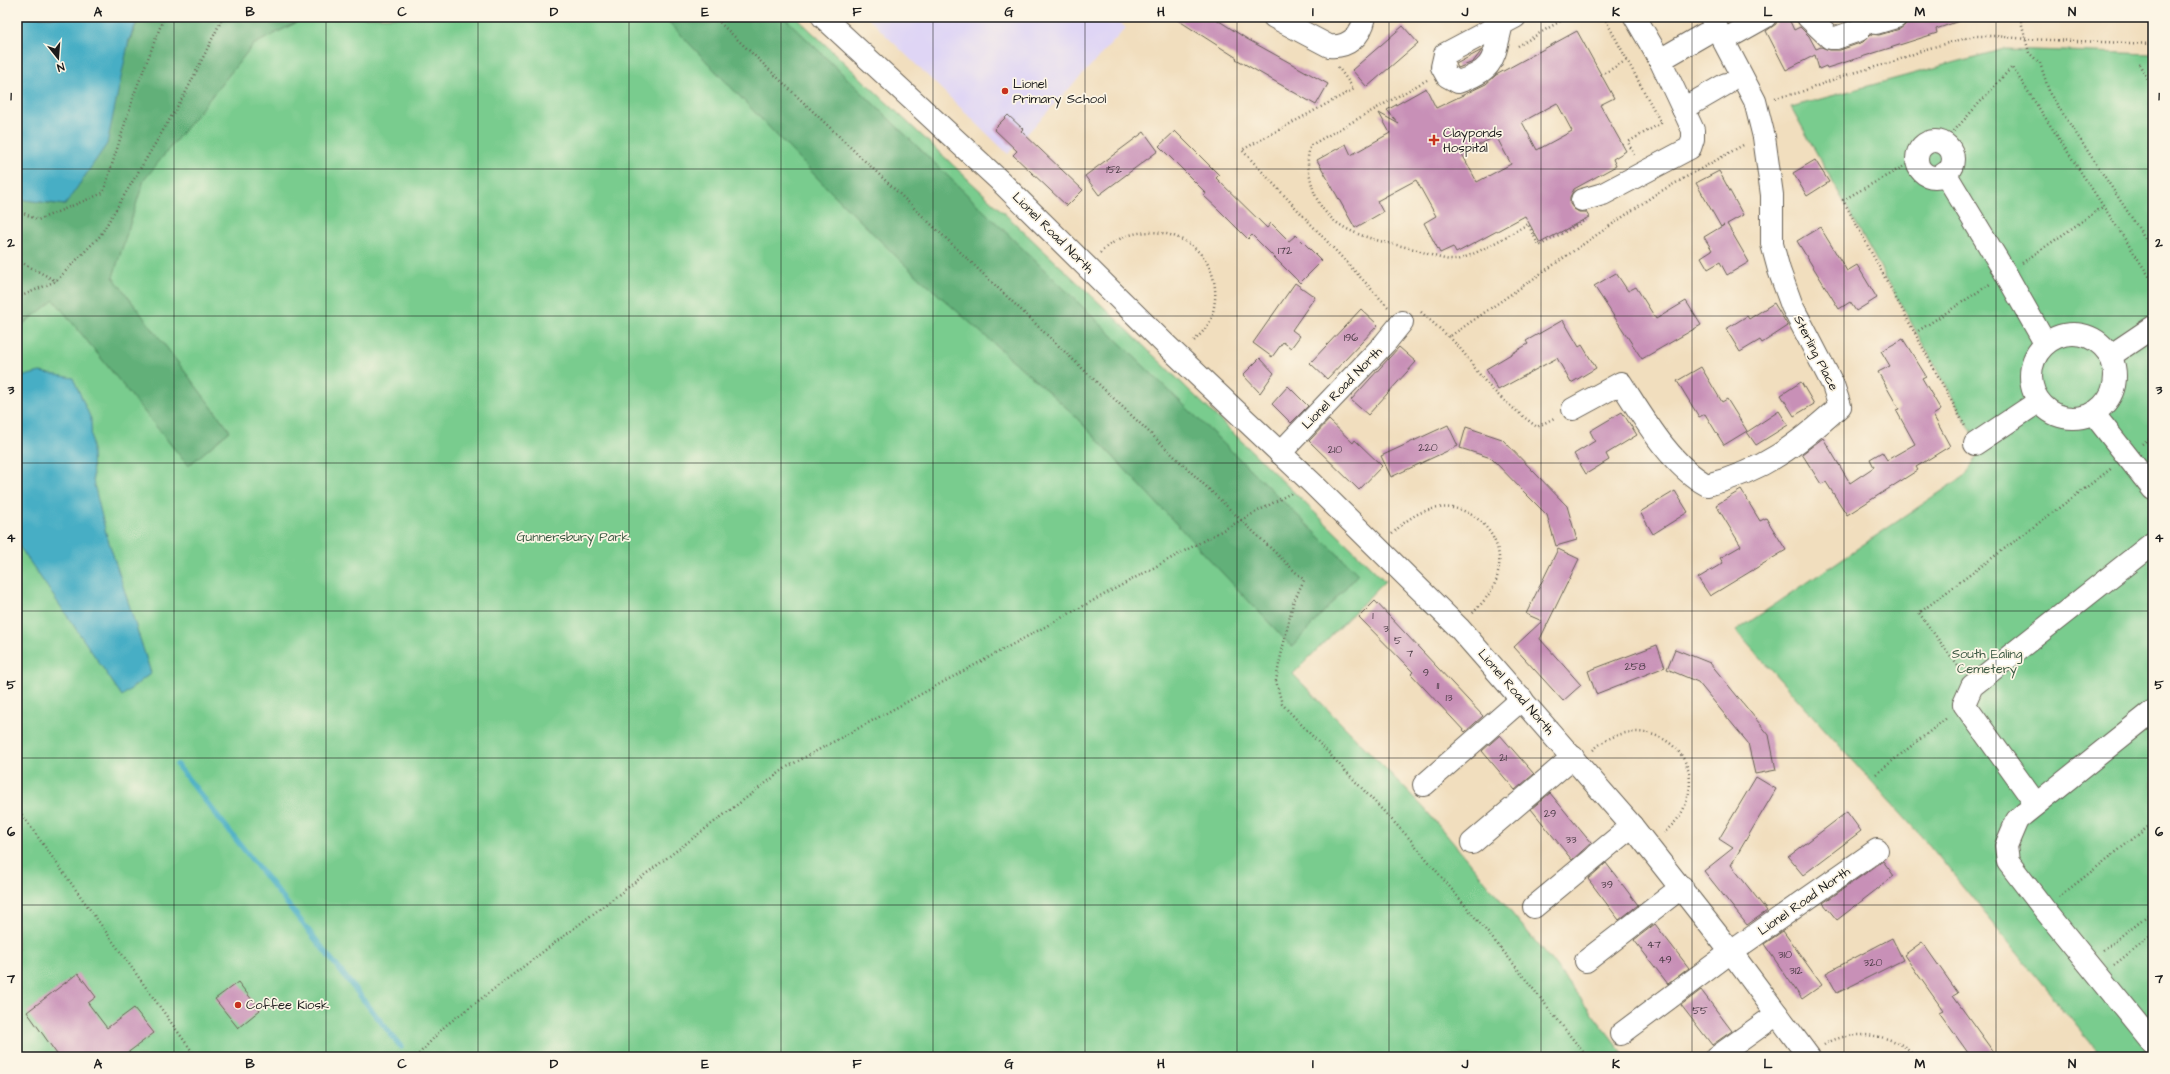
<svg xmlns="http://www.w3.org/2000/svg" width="2170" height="1074" font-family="'Architects Daughter',sans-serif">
<rect width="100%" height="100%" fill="#fcf5e5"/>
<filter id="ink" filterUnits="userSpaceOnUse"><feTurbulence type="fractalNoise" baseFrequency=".025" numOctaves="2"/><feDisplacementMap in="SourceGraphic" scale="8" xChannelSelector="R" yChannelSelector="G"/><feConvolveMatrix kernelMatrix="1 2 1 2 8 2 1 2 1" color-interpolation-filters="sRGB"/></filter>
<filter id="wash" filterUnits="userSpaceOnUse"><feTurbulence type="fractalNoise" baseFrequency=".012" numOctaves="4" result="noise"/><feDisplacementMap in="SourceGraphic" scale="16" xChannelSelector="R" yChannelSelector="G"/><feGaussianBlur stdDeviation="0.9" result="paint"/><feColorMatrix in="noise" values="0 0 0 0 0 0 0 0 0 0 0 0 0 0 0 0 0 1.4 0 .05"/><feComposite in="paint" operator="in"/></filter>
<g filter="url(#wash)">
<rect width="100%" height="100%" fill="#f1debe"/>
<path fill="#dfd5f5" d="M867,17H1113L1126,28L1008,154Z"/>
<g fill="#79cc8e" stroke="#4a7455">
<path d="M17,17H796L1111,314L1385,581L1293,674L1424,808L1550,959L1626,1057H17Z"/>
<path d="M2004,49L2153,54V1057H2102L1930,846L1736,631L1967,474L1981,448L1791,107Z"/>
</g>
<g fill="#62b079" stroke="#3f664a">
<path d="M139,17H307L253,45L144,180L113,277L230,431L188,466L54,300L17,329V199L65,205Z"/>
<path d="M664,17H784L1358,574L1292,647L1070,411L907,267L826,187Z"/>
</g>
<g fill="#46aec5" stroke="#316570">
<path d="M17,17H139L129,40L107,144L65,205L17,199Z"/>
<path d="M40,372L73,378L91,419L93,480L106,533L151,673L122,696L17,543V378Z"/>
</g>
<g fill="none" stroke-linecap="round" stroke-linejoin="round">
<path stroke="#46aec5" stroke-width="5.5" d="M177,765L401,1047"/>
</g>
<g id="blocks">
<g fill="#c890b7" fill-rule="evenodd">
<path d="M1173,17H1213L1247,39L1328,84L1316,105L1236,59L1237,58Z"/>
<path d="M1777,17H1788L1794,30L1800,27L1809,36L1816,49L1821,47L1830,50H1840L1863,42L1871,34L1879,35L1900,29L1905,25L1908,19L1915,17H1962V20L1936,29L1937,33L1827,68L1826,66L1819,69L1815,55L1786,70L1766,31L1776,24Z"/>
<path d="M1403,26L1418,43L1367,87L1352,70Z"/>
<path d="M1577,31L1614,98L1600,105L1626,151L1613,159L1616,166L1574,189L1570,197V204L1574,209L1579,212H1586L1589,217L1540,243L1525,216L1456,253L1453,247L1440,253L1424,223L1436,216L1416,180L1377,201L1383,212L1355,228L1317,160L1346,144L1351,155L1390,133L1379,113L1399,124L1387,110L1426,88L1436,108L1486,84L1496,75ZM1557,103L1572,131L1537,150L1522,122ZM1496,136L1511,164L1477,182L1462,154Z"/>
<path d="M1482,50L1473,62L1458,68L1456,64Z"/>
<path d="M1008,115L1023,129L1021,131L1083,190L1067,206L1013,155L1017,151L994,129Z"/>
<path d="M1175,131L1219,175L1216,178L1267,228L1271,223L1289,241L1296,235L1322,261L1300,283L1252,235L1248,239L1219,210L1204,196L1206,193L1159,146Z"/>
<path d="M1144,132L1158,151L1099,195L1085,176Z"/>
<path d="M1815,160L1829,182L1807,196L1793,173Z"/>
<path d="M1719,171L1743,215L1727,224L1749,262L1727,275L1720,262L1708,269L1701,257L1712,250L1704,237L1724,225L1721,227L1696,183Z"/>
<path d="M1820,227L1847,271L1857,265L1877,298L1856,311L1850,302L1839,309L1797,241Z"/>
<path d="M1616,273L1628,291L1636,287L1656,319L1686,301L1701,325L1642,359L1594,286Z"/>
<path d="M1295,283L1315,297L1292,330L1300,336L1291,348L1283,342L1272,357L1253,343Z"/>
<path d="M1774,303L1788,326L1762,343L1760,340L1740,352L1726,329L1747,316L1749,319Z"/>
<path d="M1361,309L1378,325L1327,379L1310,363Z"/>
<path d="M1563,320L1579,347L1582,345L1596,368L1571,383L1557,358L1498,390L1486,369L1528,344L1526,341Z"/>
<path d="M1903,339L1926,376L1922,378L1941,410L1933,415L1950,446L1916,467L1918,470L1847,515L1826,482L1821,484L1802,454L1823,438L1850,483L1874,467L1870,459L1882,452L1887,460L1915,444L1896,410L1899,409L1878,372L1890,366L1881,351Z"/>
<path d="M1399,347L1416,362L1368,415L1351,400Z"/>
<path d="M1260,358L1274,373L1260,393L1243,375Z"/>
<path d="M1701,367L1722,402L1727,399L1747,431L1724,445L1705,414L1699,417L1677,381Z"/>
<path d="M1801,382L1814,404L1794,416L1781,395Z"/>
<path d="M1288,386L1308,406L1291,423L1272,404Z"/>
<path d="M1779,411L1788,425L1756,445L1747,432Z"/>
<path d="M1622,412L1637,435L1606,454L1609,460L1586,474L1574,454L1595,441L1590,431Z"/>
<path d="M1329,420L1353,443L1355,440L1382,466L1359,490L1309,441Z"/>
<path d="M1448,425L1458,446L1391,477L1381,456Z"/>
<path d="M1466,427L1502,439L1567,506L1577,540L1556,546L1547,515L1526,494L1491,458L1460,448Z"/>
<path d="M1741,490L1760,521L1766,518L1786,550L1710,596L1698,578L1723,563L1720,558L1741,546L1716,505Z"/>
<path d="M1675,491L1688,512L1653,534L1640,512Z"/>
<path d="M1558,549L1579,559L1540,639L1581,685L1563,701L1514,647L1542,621L1526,614Z"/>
<path d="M1375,601L1483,716L1465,732L1411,674L1413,672L1359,617Z"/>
<path d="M1657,645L1665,667L1596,694L1588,671Z"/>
<path d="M1675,649L1710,663L1769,735L1776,770L1755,774L1748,743L1698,682L1667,669Z"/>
<path d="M1500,735L1534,774L1515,790L1482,751Z"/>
<path d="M1756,777L1776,789L1731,865L1767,911L1747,925L1704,871L1733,848L1719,839Z"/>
<path d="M1550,793L1591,843L1572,860L1531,809Z"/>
<path d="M1847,812L1861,831L1803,875L1788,857Z"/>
<path d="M1883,861L1894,876L1837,920L1823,903Z"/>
<path d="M1606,863L1638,905L1619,920L1588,879Z"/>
<path d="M1655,924L1689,968L1668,984L1634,940Z"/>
<path d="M1783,931L1822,985L1802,999L1764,944Z"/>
<path d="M1892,938L1903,960L1837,993L1826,973Z"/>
<path d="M1922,942L1958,993L1953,996L1997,1057H1971L1939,1012L1943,1010L1904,955Z"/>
<path d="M78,973L96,997L88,1003L107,1028L134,1008L154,1033L122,1057H59L27,1012Z"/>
<path d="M238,982L260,1010L238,1028L215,999Z"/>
<path d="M1701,990L1732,1031L1712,1045L1681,1005Z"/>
</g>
</g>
</g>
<g filter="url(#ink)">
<use href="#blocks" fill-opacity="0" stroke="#676055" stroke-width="1"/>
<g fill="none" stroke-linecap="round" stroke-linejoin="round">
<defs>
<g id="minor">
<path d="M823,17L999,180L1165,344L1311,482L1459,628L1632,826L1731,952L1809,1057"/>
<path d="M1274,17L1329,46C1348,48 1361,36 1365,17"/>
<path d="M1808,17L1830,38H1836L1859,30"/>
<path d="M1876,23L1896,17"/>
<path d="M1502,24C1493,58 1496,70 1458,82L1447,76L1442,67L1445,54L1515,17"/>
<path d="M1724,40L1765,17"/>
<path d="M1660,60L1705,34"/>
<path d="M1683,109L1726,84"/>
<circle cx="1935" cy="159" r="18"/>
<path d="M1945,173L2006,274L2045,343"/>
<path d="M1582,200L1603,194L1690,148L1693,139V130L1660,60L1635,17"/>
<circle cx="2073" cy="376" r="42"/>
<path d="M2110,356L2153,327"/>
<path d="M1573,409L1621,383C1643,417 1671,466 1707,485C1764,471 1797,445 1840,406L1833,385L1792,306L1779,270L1772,244V195L1764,137L1755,101L1711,17"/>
<path d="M2093,413L2153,489"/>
<path d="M1975,444L2038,402"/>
<path d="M1280,453L1385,343L1402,322"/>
<path d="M2153,711L2024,814L2017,820L2006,846L2008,862L2044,909L2153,1043"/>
<path d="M1424,785L1522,699"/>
<path d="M2036,804L1964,704L1972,686L2153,543"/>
<path d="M1472,843L1573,757"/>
<path d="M1534,907L1632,826"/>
<path d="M1586,961L1682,887"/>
<path d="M1621,1034L1731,952L1877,850"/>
<path d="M1717,1057L1777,1014"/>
</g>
</defs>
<use href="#minor" stroke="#676055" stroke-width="24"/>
<g stroke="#676055" stroke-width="2.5" stroke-dasharray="1 3" stroke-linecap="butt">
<path d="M714,17L1304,580L1293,603L1279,664L1276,681L1282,704L1409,838L1508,957L1587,1057"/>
<path d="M1604,17L1661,123L1628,142L1634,155"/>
<path d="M2020,17L2029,53L2040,63L2050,94L2153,250"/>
<path d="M1518,46L1567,17"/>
<path d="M2139,64L2153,88"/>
<path d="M1338,67L1354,89L1242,150L1389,308"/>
<path d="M1601,75L1627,60"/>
<path d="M1427,80L1311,145C1306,156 1308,169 1311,181C1322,233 1369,238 1414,249C1424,252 1444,261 1455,260C1471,258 1512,233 1528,224L1539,246L1586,220"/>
<path d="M1775,98L1798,93L1846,75L1893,62L1926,49L1974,36H1996L2026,39L2153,44"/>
<path d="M1943,143L2012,67L2153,282"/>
<path d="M1917,159L1843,200L1965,426"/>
<path d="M17,210L38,220L103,193L135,92L164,17"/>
<path d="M1100,253C1143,210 1220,237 1215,300C1214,307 1213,315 1210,321C1206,329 1199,336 1193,342"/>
<path d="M17,260L56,281"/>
<path d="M2022,263L2104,206"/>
<path d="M17,298L56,281L100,236L186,92L223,17"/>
<path d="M1421,312L1449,337L1656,194L1745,144"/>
<path d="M1915,333L1990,284"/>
<path d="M1449,337C1466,352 1476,373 1492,389C1506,403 1521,415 1537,427L1556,417"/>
<path d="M2142,444L2153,436"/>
<path d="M1392,534C1406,520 1419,510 1439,508C1475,503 1506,539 1498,573C1495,590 1483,602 1472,614"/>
<path d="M1960,669L1919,613L2112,468"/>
<path d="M1593,750C1641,705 1714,752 1682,812C1678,820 1670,827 1664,833"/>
<path d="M1876,774L1948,717"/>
<path d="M17,808L196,1057"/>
<path d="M2059,897L2153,823"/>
<path d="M2103,950L2153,911"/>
<path d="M2114,965L2153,934"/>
<path d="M1824,1045C1849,1028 1897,1033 1916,1057"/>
<path d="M416,1057L445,1026L787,767L1293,492"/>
</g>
<use href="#minor" stroke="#fff" stroke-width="22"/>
</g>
</g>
<path fill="none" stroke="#1c1c1c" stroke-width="1" stroke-opacity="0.55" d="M174,17V1057M326,17V1057M478,17V1057M629,17V1057M781,17V1057M933,17V1057M1085,17V1057M1237,17V1057M1389,17V1057M1541,17V1057M1692,17V1057M1844,17V1057M1996,17V1057M17,169H2153M17,316H2153M17,463H2153M17,611H2153M17,758H2153M17,905H2153"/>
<g fill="#c8321e" stroke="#fcf5e5" stroke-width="1.5">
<circle cx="1005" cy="91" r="4"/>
<path d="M1432 134h4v4h4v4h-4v4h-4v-4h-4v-4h4z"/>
<circle cx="238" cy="1005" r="4"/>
</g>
<g text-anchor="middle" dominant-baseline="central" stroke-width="3.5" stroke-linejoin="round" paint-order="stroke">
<g font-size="11" fill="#473943">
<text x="1114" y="169">152</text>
<text x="1285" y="250">172</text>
<text x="1351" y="337">196</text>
<text x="1428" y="447">220</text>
<text x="1335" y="449">210</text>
<text x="1373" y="615">1</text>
<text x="1386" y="628">3</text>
<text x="1398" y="640">5</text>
<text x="1410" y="653">7</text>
<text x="1635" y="666">258</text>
<text x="1426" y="672">9</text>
<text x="1438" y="685">11</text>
<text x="1449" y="697">13</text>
<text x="1503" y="757">21</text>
<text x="1550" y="813">29</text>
<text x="1571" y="839">33</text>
<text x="1607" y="884">39</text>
<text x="1654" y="944">47</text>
<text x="1785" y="954">310</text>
<text x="1665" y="959">49</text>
<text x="1873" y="962">320</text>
<text x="1796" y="970">312</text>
<text x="1700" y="1010">55</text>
</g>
<g font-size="13" fill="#1c1c1c" stroke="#fcf5e5" text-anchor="start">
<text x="1013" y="84">Lionel<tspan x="1013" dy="15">Primary School</tspan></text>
<text x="1443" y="133">Clayponds<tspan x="1443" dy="15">Hospital</tspan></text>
<text x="246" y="1005">Coffee Kiosk</text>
</g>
<g font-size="13" fill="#1c1c1c" stroke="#fcf5e5">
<text transform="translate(1053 233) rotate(45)">Lionel Road North</text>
<text transform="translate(1816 353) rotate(63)">Sterling Place</text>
<text transform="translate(1342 388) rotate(-46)">Lionel Road North</text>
<text transform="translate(1516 692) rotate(49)">Lionel Road North</text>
<text transform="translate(1804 901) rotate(-35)">Lionel Road North</text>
</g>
<g font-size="13" fill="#3d5a44" stroke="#fcf5e5">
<text x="573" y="537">Gunnersbury Park</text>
<text x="1987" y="654">South Ealing<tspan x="1987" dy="15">Cemetery</tspan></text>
</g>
</g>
<rect width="2170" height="1074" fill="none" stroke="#fcf5e5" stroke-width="44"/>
<g transform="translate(58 58) rotate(163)" stroke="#fcf5e5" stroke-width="3" paint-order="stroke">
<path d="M0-3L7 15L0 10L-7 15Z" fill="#1c1c1c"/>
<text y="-6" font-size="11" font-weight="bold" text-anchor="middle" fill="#1c1c1c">N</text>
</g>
<rect x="22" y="22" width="2126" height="1030" fill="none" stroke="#1c1c1c" stroke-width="1.5"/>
<g font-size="13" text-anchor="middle" font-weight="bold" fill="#1c1c1c">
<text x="98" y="16">A</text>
<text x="250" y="16">B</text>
<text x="402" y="16">C</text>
<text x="554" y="16">D</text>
<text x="705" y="16">E</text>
<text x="857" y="16">F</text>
<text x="1009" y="16">G</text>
<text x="1161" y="16">H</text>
<text x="1313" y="16">I</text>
<text x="1465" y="16">J</text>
<text x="1616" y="16">K</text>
<text x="1768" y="16">L</text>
<text x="1920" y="16">M</text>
<text x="2072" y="16">N</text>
<text x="11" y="100">1</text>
<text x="2159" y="100">1</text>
<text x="11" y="247">2</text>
<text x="2159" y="247">2</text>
<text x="11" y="394">3</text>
<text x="2159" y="394">3</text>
<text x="11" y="542">4</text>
<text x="2159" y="542">4</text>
<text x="11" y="689">5</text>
<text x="2159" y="689">5</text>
<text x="11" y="836">6</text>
<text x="2159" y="836">6</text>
<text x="11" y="983">7</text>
<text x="2159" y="983">7</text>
<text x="98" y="1068">A</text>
<text x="250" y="1068">B</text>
<text x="402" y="1068">C</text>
<text x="554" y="1068">D</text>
<text x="705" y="1068">E</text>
<text x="857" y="1068">F</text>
<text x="1009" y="1068">G</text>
<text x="1161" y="1068">H</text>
<text x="1313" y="1068">I</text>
<text x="1465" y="1068">J</text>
<text x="1616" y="1068">K</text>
<text x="1768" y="1068">L</text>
<text x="1920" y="1068">M</text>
<text x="2072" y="1068">N</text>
</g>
</svg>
